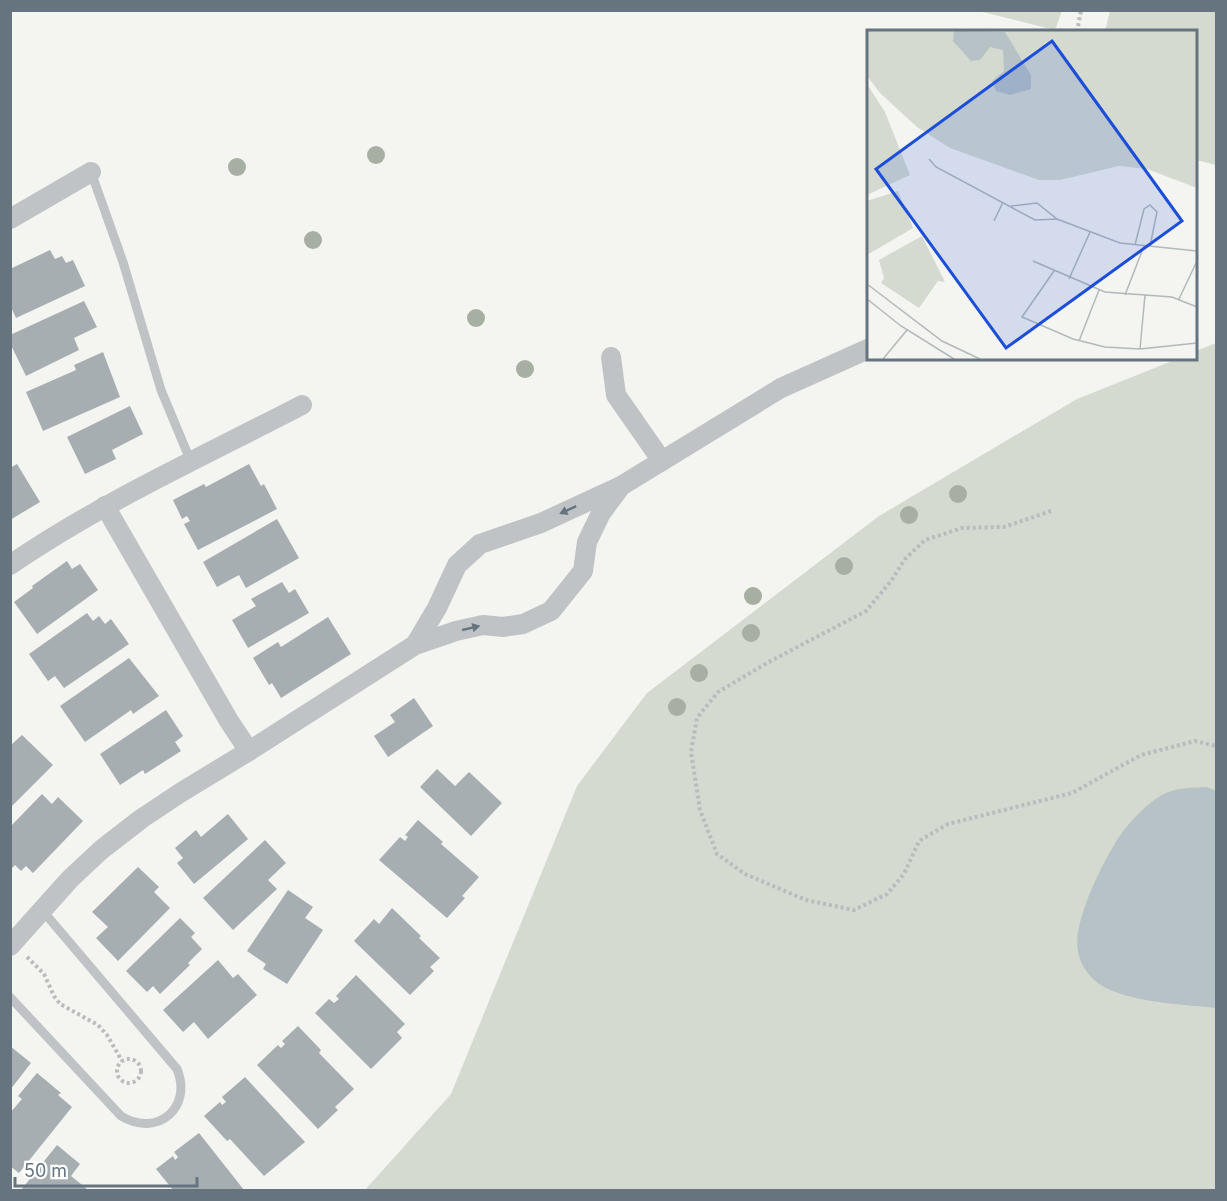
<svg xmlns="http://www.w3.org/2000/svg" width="1227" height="1201" font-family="Inter,sans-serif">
<rect width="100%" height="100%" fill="#f4f4f0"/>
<g fill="#d5dad1">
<path d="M979,11L1062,10V11L1055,30Z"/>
<path d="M1110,11H1216V165L1196,160V32L1105,31Z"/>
<path d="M1216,343V1190H365L451,1094L577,786L647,693L879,516L1077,399L1177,359L1196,358V351Z"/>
</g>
<path fill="#b7c2c6" d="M1207,787L1216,791V1008C1183,1004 1118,1003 1093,979C1086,972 1079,961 1078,951C1072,923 1102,864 1117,840C1128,823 1145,805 1162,795C1176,787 1192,788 1207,787Z"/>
<g fill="#a6aeb2">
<path d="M50,250L55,259L62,256L66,263L73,260L85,286L16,318L10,305V269Z"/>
<path d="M84,301L97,327L74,338L79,350L26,376L10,343V335Z"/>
<path d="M103,352L120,397L43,431L26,392L76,370L74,365Z"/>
<path d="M130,406L143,434L112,450L116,459L85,474L67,437Z"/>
<path d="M17,464L40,502L10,520V468Z"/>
<path d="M249,464L261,486L264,484L277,509L198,550L184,524L190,521L187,516L182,519L173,500L204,484L206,487Z"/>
<path d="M277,519L299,558L246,588L239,575L217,587L203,562Z"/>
<path d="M67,561L72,569L80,564L98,590L37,634L14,602L33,588L32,586Z"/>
<path d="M282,582L289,593L295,589L309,613L248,648L232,620L256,606L251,599Z"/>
<path d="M87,613L93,621L99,616L105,624L111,619L129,644L64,688L55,676L48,681L29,654Z"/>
<path d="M328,617L351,654L281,698L272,683L269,685L253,658L278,642L281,647Z"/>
<path d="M129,658L159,696L133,714L131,710L85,742L60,706Z"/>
<path d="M414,698L433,726L388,757L374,736L395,722L390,715Z"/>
<path d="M166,710L183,736L175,742L181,751L145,774L143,770L120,785L100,754Z"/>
<path d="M22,735L53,765L10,808V746Z"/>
<path d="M437,769L455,786L469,772L502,803L471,836L420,787Z"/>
<path d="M42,794L52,804L58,797L83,821L33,873L26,866L21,871L15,865L10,870V827Z"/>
<path d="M228,814L248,839L194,884L177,863L183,858L175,848L196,830L201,837Z"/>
<path d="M418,820L443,842L441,844L479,877L462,896L465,898L447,918L379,860L400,837L405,841L408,837L405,835Z"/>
<path d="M265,840L286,863L268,880L277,889L233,930L203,898Z"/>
<path d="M138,867L159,887L154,892L170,908L118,961L96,938L108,927L92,912Z"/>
<path d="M288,890L313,907L305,918L323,930L287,984L263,969L266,964L247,951Z"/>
<path d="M392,908L421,936L419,938L440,958L430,967L434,971L410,995L354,941L374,919L379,924Z"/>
<path d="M180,918L195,933L191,937L202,949L188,963L190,965L160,994L153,986L147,992L126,971Z"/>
<path d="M218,960L233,978L238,974L257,995L208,1039L194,1022L183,1032L163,1010Z"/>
<path d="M356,975L405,1024L397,1032L402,1038L371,1069L315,1013L329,999L334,1003L339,999L336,996Z"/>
<path d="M298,1026L321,1050L319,1053L354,1089L335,1107L338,1110L318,1129L257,1065L278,1045L281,1048L285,1044L282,1041Z"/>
<path d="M10,1046L31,1063L10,1090Z"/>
<path d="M37,1073L61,1093L58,1095L72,1107L19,1173L10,1166V1113L22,1099L18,1096Z"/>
<path d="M245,1077L305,1142L264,1176L230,1139L227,1141L204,1116L220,1102L222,1105L226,1102L222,1097Z"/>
<path d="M199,1133L244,1190H173L156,1169L173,1156L175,1160L178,1157L174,1152Z"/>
<path d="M57,1145L80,1164L71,1176L87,1189L86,1190H21Z"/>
</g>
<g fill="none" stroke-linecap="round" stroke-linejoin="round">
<g stroke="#b9bbbd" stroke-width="4" stroke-dasharray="3 3" stroke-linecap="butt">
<path d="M1077,32L1081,10"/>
<path d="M1051,511L1004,527L962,528L925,540L905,559L891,581L866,611L767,663L718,692L697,718L691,752L700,810L717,854L745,874L806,900L854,910L887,894L904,874L919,841L948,824L1072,793L1141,755L1195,741L1216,746"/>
<path d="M27,957L44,974L54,996L60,1004L98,1025L107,1035L122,1061"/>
<circle cx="129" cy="1071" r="12"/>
</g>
<g stroke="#bfc3c6" stroke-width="9">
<path d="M91,172L123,262L161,390L191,462"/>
<path d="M10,997L121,1116C157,1138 193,1108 177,1069L42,910"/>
</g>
<g stroke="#bfc3c6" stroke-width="20">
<path d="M10,219L91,172"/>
<path d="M611,357L616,395L662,461"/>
<path d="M105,506L229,721L249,751"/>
<path d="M10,565C102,502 204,456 302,405"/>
<path d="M415,645L437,608L457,565L480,544L541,523L621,486L781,388L868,349"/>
<path d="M10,946L70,879L101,850L141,819L180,793L249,751L415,645L456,631L483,625L503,627L523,624L551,611L583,571L587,542L601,513L621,486"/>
</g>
</g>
<g fill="#a6afa2">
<circle cx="376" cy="155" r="9"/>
<circle cx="237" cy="167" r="9"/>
<circle cx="313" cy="240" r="9"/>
<circle cx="476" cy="318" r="9"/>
<circle cx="525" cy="369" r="9"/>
<circle cx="958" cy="494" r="9"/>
<circle cx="909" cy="515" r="9"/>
<circle cx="844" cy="566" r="9"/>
<circle cx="753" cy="596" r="9"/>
<circle cx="751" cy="633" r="9"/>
<circle cx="699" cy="673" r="9"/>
<circle cx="677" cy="707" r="9"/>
</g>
<defs><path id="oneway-solid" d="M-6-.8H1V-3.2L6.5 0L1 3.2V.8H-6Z" transform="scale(1.5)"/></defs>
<g fill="#65747f">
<use href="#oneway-solid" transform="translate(568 510) rotate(155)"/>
<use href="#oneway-solid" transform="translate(471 628) rotate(-13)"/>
</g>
<g transform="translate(867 30)">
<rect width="330" height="330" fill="#f4f4f0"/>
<path d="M0,1H330V158L280,139L252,136L193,150H172L83,118L50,97L13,63L0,46ZM0,54L18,82L43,145L0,165ZM31,161L46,198L0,225V171ZM55,206L78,252L71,251L52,278L14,253L17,248L12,230Z" fill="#d5dad1"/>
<path d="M87,1L138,2L164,45V59L143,65L129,61L125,51L137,41L136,20L123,17L113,30L104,31L86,11Z" fill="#b7c2c6"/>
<path fill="none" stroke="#b2b9bc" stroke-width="1.5" d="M62,129L69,137L168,190L190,189M144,176L170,173L190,189L253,213L330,221M127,191L136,172M268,215L277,179L283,175L290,182L283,216M166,231L238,262L305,267L330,277M187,241L155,287L206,309L238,317L273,319L330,313M202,249L223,202M0,254L75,311L113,329M258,265L277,216M0,269L34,296L87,329M312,269L330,231M212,311L232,260M273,319L278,265M16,329L40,300"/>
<path fill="#1d4ed8" fill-opacity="0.15" stroke="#1d4ed8" stroke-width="3" d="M185,11L315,191L139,318L9,139Z"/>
<rect width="330" height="330" fill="none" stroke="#65747f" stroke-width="3"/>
</g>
<rect width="1227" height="1201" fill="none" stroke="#65747f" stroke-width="24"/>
<path d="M15 1177v9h182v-9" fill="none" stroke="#65747f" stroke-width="3"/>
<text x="24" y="1177" font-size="18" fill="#65747f" stroke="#ffffff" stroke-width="4.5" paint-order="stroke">50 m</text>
</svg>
